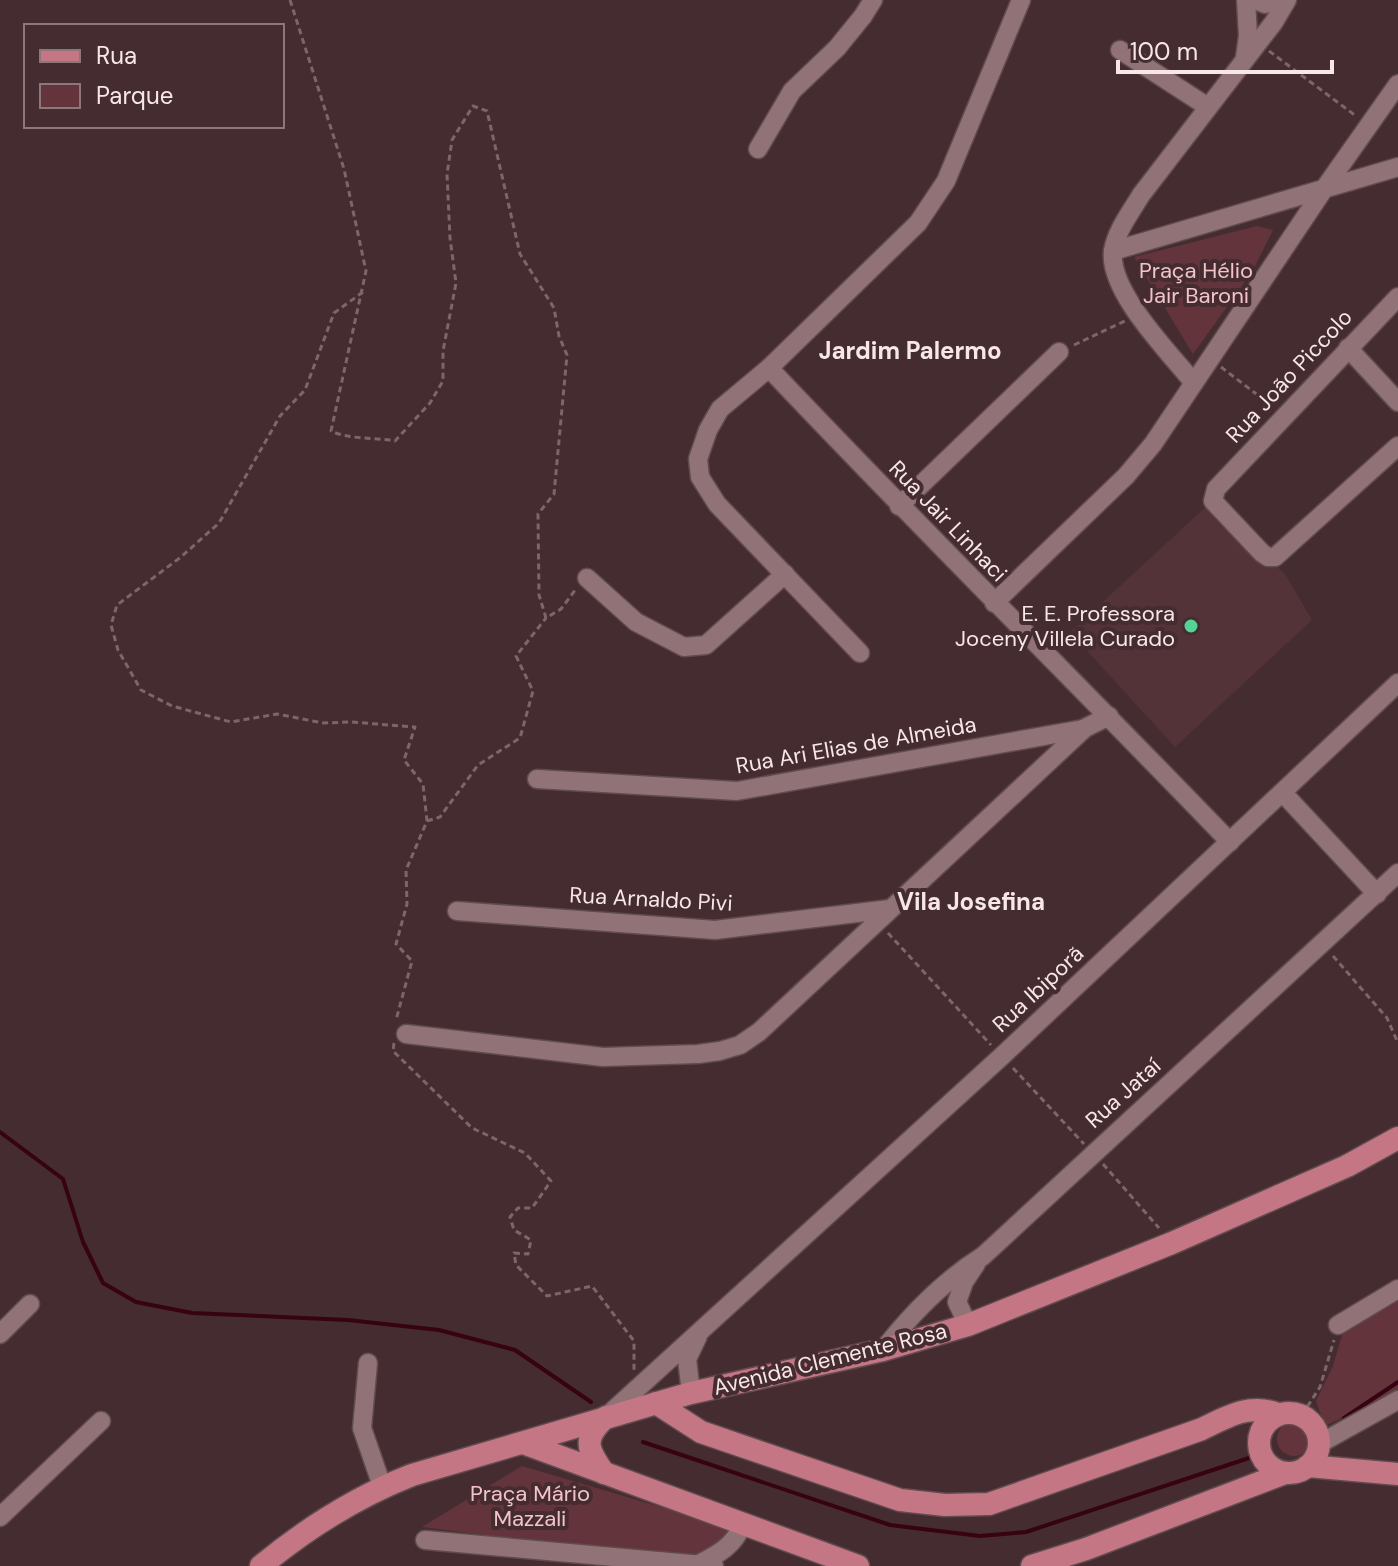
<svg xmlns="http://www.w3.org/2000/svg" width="1398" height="1566" font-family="'DM Sans',sans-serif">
<rect width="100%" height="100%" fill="#452c30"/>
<path fill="#533338" d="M1208,505L1285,574L1312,620L1175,747L1070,632Z"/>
<g fill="#64343c">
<path d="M1257,226L1273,230L1252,272L1193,354L1134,257Z"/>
<path d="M1398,1296V1390L1325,1426L1316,1401L1333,1366L1344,1328Z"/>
<circle cx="1294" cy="1439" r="17"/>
<path d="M522,1466L725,1526L727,1533L717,1555L655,1556L422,1527Z"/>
</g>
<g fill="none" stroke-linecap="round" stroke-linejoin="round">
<g stroke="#370212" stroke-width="4">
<path d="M0,1132L63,1179L83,1242L103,1283L136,1302L192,1313L348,1320L439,1330L515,1350L591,1402"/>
<path d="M1344,1418L1398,1382"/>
<path d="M643,1442L890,1525L980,1536L1026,1532L1252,1457"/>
</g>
<defs>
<g id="minor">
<path d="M1255,0L1265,4L1277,0"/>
<path d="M1120,50L1208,107"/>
<path d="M1245,57L1248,36L1246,0"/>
<path d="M758,149L792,91L837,48L863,16L873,0"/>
<path d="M1113,251L1398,167"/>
<path d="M1398,297L1216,489L1213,501L1262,553L1268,557H1275L1398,446"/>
<path d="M1348,348L1398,402"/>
<path d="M769,368C920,528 1077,683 1230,842"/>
<path d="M1193,382C1169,352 1108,291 1113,251C1116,231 1131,212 1141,195L1274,22L1287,0"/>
<path d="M899,506L1059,352"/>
<path d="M587,578L636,622L684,647L706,645L785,574"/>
<path d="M994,603L1126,476L1153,444L1324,189L1398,84"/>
<path d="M860,653L717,504L700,477L698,459L708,430L720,409L769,368L918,223L946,181L1021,0"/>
<path d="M537,779L737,791L1083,729"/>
<path d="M1283,793L1377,894"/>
<path d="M457,911L715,930L890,909"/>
<path d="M406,1034L603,1057L698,1054L720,1051L740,1045L759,1032L1085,728L1109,716"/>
<path d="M968,1325L957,1302L964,1282L976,1264"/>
<path d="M1338,1325L1398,1289"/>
<path d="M0,1334L30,1304"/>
<path d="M883,1350C912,1313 943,1281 983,1256L1398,873"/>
<path d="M368,1363L362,1428L382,1486"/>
<path d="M691,1393L687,1359L698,1336"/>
<path d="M606,1417L1002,1056L1398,683"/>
<path d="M1319,1444L1398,1400"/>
<path d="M0,1517L101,1421"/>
<path d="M425,1540L714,1566"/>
<path d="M699,1564C718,1554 734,1546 742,1525"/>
</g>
<g id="major">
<path d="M656,1403L701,1432L900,1500L945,1505L989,1504L1202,1429C1228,1416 1250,1403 1278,1414"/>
<circle cx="1289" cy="1443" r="30"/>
<path d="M523,1443L858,1566"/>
<path d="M1308,1466L1398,1474"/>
<path d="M604,1473C587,1449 582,1439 606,1417"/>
<path d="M261,1566C307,1528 356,1497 412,1475L691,1393L883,1350L968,1325L1172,1243L1347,1166L1398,1138"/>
<path d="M1032,1566L1086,1549L1285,1473"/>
</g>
</defs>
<use href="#minor" stroke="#604b4e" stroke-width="21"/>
<use href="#major" stroke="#604b4e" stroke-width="25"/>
<g stroke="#7d666a" stroke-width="3" stroke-dasharray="6 4" stroke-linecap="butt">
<path d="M290,0L344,169L366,271L331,431C350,440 374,437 395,441L430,403L443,381V351L456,283L450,238L447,174L452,140L473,106L487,111L520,254L554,308L559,336L567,355L554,494L538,514L539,595L546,618L561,609L576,589"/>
<path d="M1269,51L1356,116"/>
<path d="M363,292L334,313L305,390L280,416L219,523L181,557L117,605L111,625L118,650L141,690L172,706L231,722L277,714L323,723L351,722L415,727L404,760L423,784L427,821L406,870L407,904L396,944L412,961L396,1020"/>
<path d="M1074,345L1125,321"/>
<path d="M1221,367L1272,406"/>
<path d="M427,821L440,817L478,765L520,738L533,691L516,656L546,618"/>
<path d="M888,933L991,1045"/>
<path d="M1333,956L1387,1018L1398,1043"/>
<path d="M394,1043L393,1051L472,1128L525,1153L551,1181L532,1208H518L510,1217L514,1230L531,1240L528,1254L514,1253L516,1265L547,1296L592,1286L634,1341V1371"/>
<path d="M1013,1068L1084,1144"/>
<path d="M1103,1164L1159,1228"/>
<path d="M1302,1415L1320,1387L1334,1340"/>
</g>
<use href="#minor" stroke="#917377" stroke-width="18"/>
<use href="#major" stroke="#c57684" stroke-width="22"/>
</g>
<circle fill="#54d395" stroke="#452c30" stroke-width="3" cx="1191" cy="626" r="8"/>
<g text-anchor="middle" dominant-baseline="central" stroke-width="8" stroke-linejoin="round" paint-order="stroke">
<g font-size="22" fill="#f2c4ca" stroke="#452c30">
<text x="1196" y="270">Praça Hélio<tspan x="1196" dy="25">Jair Baroni</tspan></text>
<text x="530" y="1493">Praça Mário<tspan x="530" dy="25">Mazzali</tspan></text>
</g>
<g font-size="22" fill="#f8e7e9" stroke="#452c30">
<text transform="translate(1289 376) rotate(-47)">Rua João Piccolo</text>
<text transform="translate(948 521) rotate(46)">Rua Jair Linhaci</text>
<text transform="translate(856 745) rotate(-10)">Rua Ari Elias de Almeida</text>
<text transform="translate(651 899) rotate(3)">Rua Arnaldo Pivi</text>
<text transform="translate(1038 989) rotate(-43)">Rua Ibiporã</text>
<text transform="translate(1123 1093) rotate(-42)">Rua Jataí</text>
<text transform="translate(830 1359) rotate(-14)">Avenida Clemente Rosa</text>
</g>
<g font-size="22" fill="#f8e7e9" stroke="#452c30" text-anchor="end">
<text x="1175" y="613">E. E. Professora<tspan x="1175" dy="25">Joceny Villela Curado</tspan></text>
</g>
<g font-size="24" font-weight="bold" fill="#f8e7e9" stroke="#452c30">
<text x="910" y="350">Jardim Palermo</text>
<text x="971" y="901">Vila Josefina</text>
</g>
</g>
<rect x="24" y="24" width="260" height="104" fill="#452c30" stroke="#8d777a" stroke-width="2"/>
<rect x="40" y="50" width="40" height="12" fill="#c57684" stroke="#8d777a" stroke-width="2"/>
<text x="96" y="64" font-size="24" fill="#f8e7e9">Rua</text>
<rect x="40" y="84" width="40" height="24" fill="#64343c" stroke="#8d777a" stroke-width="2"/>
<text x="96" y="104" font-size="24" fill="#f8e7e9">Parque</text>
<path d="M1118 60v12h214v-12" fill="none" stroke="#f8e7e9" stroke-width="4"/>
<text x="1130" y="60" font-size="24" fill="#f8e7e9" stroke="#452c30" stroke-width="6" paint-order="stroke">100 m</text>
</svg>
